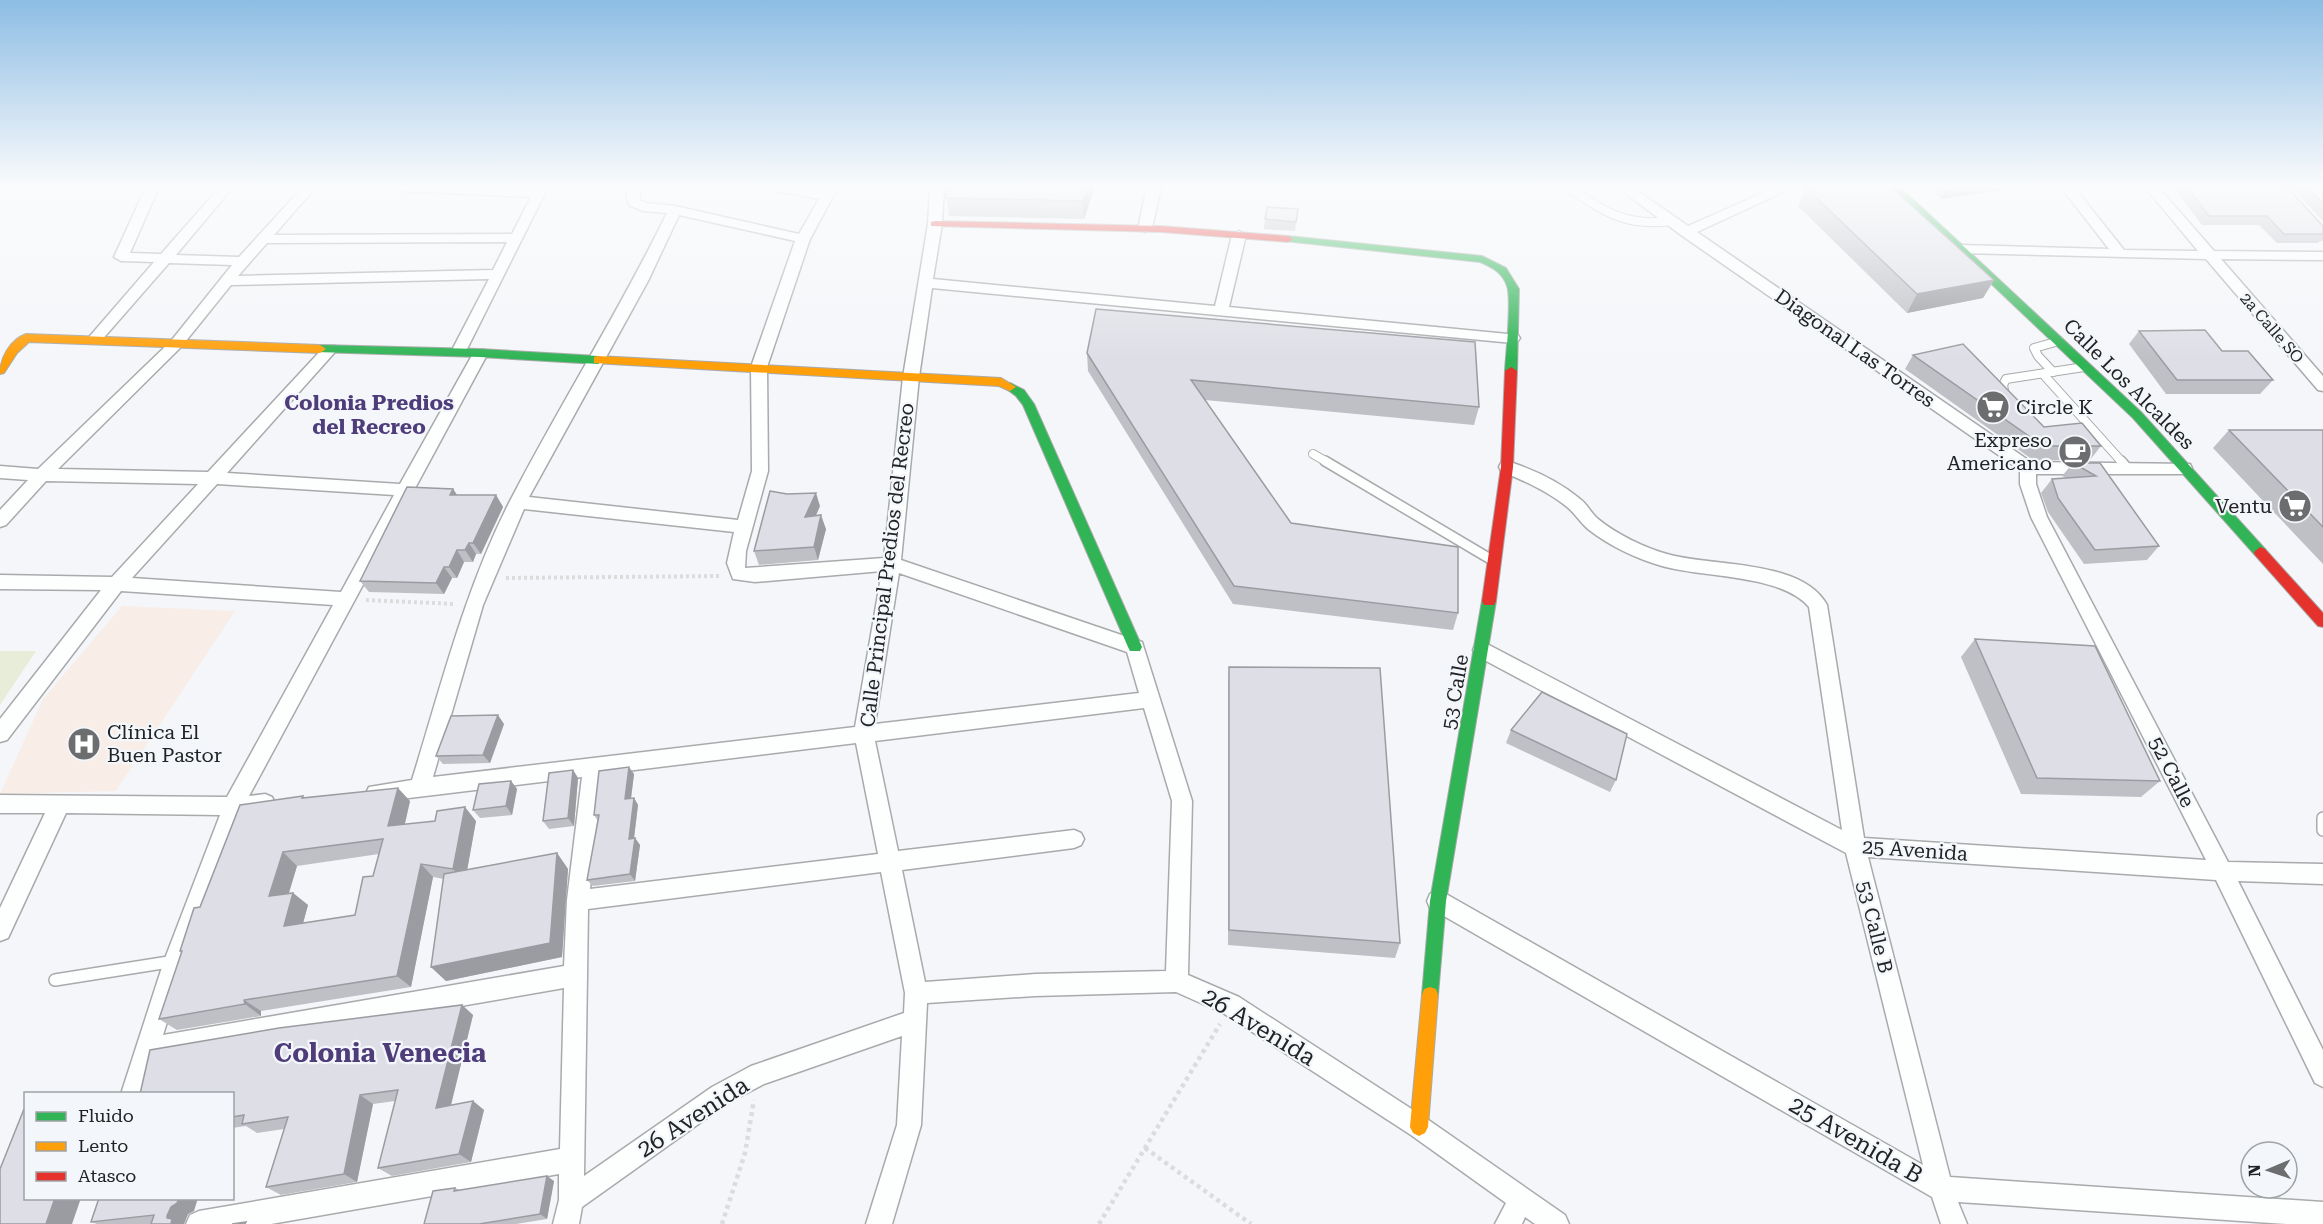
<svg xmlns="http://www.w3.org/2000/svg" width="2323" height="1224" font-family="'Roboto Serif',serif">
<rect width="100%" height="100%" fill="#f4f6f9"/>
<path fill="#f8eee7" d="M122,606L235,611L116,791L0,794L43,699Z"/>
<path fill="#e8edda" d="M0,651H36L0,705Z"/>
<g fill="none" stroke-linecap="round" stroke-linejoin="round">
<defs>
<g id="lane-far2">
<path d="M1567,187C1604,211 1624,227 1671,221"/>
<path d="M2053,372L2038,356L2034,348L2059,341"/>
<path d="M2043,374L2122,462"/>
<path d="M2005,396L2003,385L2006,379L2084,367"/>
<path d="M1313,454L1327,462"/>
</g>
<g id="lane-far1">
<path d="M1325,461L1492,560"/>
<path d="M2121,461L2127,468"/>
</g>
<g id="lane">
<path d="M2323,818V830"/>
<path d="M55,980L175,961"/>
</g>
<g id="street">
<path d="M146,187H159L130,253L161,254L220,187H233L176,255L239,257L303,187H316L274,235L512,234L531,197L401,191L395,187H548L464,355H454L451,352L489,279L231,285L181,347L58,469L208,472L325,346H335L337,349L335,352L227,473L400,484L475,350H485L488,353L249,796L265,794L272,797L275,803L272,809L240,814L186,961L163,1035L564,966L567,900L582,777L376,802L369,799L366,793L369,787L412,780C441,686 465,589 510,501C560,404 619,312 667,213L643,211L629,205L626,195L630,187H643L640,195V200L646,203L675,206L799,234L819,199L777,191L771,187H800L823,191L825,187H838L810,239L767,367L768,471L746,551L745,568L884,558L903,377L928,224L930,187H944L942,224L933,279L1215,306L1232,235L1239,231L1246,235L1229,307L1518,335L1520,338L1518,341L1513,343L932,288L919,377L901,560L1142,642L1192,801L1188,975L1239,997L1427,1119L1565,1215L1569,1224H1535L1525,1217L1522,1224H1495L1506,1203L1411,1135L1223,1013L1176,992L1035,996L927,1003L921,1125L892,1224H866L897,1125L902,1036L764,1084L728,1103L582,1207L579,1224H553L559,1200V1174L271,1224H186L190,1215L199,1211L560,1149L564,988L156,1059L145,1094H121L164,961L220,815L66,813L8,938L0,941V908L45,813H0V795L227,797L333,605L121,591L7,740L0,742V719L101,590L0,589V575L112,577L198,484L46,481L6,525L0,527V510L28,480L0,478V466L38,469L171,341L232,265L169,263L100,342H90L88,339L90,336L154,262L121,261L114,257ZM679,215L795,241L751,367L752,471L738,520L529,497L648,281ZM507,242L493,270L238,276L267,243ZM217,484L394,495L341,592L132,578ZM524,509L734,532L727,563L733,579L755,582L882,571L855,727L433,777L483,605ZM899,573L1127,652L1139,693L875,724ZM1144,708L1172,801L1166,971L1035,974L925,982L902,870L1074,848L1081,845L1084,839L1081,833L1074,830L898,851L875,741ZM856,743L878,854L590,889L602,774ZM881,872L905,993L904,1013L751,1066L712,1087L584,1176L588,909Z"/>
<path d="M1147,187H1161L1152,228L1145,232L1138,228Z"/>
<path d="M1617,187H1632L1688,226L1776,187H1794L1697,232L2031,462L2190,464L2192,468L2190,472L2184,474H2036V484L2047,517L2228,862L2323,864V884L2238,881L2323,1050V1087L2315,1083L2216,880L1868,857L1950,1177L2323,1202V1224H2286L1958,1202L1967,1224H1941L1932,1197L1430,908L1427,901L1430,894L1438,891L1446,894L1923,1165L1846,853L1475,655L1473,650L1475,645L1482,643L1489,645L1842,830L1809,607C1781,574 1704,578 1662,566C1637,559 1608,545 1588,529C1580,522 1574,512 1566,506C1546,490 1524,481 1501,471L1499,467L1501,463L1507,461C1532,469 1559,481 1580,499C1587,504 1591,513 1598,519C1616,534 1645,548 1667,554C1712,567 1802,559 1827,605L1864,838L2206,860L2031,517L2020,484V470L1681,235Z"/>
<path d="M2061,187H2074L2124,250L2198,251L2145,187H2158L2214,251L2323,252V260L2221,259L2323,376V391L2318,390L2206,259L1961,253L1954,249L1961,245L2109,249Z"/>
</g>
<g id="fast">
<path d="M1889,187H1900L2141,412L2265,549L2266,552L2265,555H2255L2133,418Z"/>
<path d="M1288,236L1482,256L1506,268L1519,289L1517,371L1511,375L1505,371C1506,354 1512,299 1507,286C1503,273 1492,267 1480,262L1284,241L1283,239Z"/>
<path d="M320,345L480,349L598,356L604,360L598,364L480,357L316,352L314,349Z"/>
<path d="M1010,383L1024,390L1034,404L1142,647L1140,651H1130L1128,647L1023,405L1016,396L1004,387Z"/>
<path d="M1489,596L1494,597L1496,601L1446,901L1438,995L1436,1001L1430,1003L1424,1001L1422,995L1430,901L1482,601L1484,597Z"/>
</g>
<g id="slow">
<path d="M26,334L320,345L326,349L320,353L29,342L17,353L4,373L0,374C0,358 10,340 26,334Z"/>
<path d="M598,356L1001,378L1016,387L1010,391L999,386L594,363V357Z"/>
<path d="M1430,987L1436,989L1438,995L1428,1127L1425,1133L1419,1136L1413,1133L1410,1127L1422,995L1424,989Z"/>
</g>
<g id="jam">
<path d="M935,221L1161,226L1288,236L1293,239L1288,242L1161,232L931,226V222Z"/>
<path d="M1511,367L1517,371L1513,467L1496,601L1494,605H1484L1482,601L1501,467L1505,371Z"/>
<path d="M2260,547L2265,549L2323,613V627L2318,626L2255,555L2254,552Z"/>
</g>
</defs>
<use href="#lane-far2" stroke="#a8aaab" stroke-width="10"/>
<use href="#lane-far1" stroke="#a8aaab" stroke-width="12"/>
<use href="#lane" stroke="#a8aaab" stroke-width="14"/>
<use href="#street" stroke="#a8aaab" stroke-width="3"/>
<use href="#fast" stroke="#a8aaab" stroke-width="2"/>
<use href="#slow" stroke="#a8aaab" stroke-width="2"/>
<use href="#jam" stroke="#a8aaab" stroke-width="2"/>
<g stroke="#dcdcdd" stroke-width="4" stroke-dasharray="3 3" stroke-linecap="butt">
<path d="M506,578L721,576"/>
<path d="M366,600L455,604"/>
</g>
<g stroke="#dcdcdd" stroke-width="4.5" stroke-dasharray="4 4" stroke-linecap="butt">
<path d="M1145,1148L1251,1224"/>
<path d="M722,1224L745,1153L754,1100"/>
<path d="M1099,1224L1220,1024"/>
</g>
<use href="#lane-far2" stroke="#fdfefe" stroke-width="8"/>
<use href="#lane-far1" stroke="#fdfefe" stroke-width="9"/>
<use href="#lane" stroke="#fdfefe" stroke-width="11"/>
<use href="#street" fill="#fdfefe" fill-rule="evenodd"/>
<use href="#fast" fill="#30b455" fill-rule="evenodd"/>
<use href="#slow" fill="#ff9f0a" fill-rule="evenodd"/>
<use href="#jam" fill="#e5322d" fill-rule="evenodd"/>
</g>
<g fill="#bfc0c6" fill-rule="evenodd">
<path d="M945,187H1095L1084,219L949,216Z"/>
<path d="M1928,187H2055V188L2021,187L1941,199Z"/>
<path d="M2173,187H2287L2323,226V241H2320L2318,243H2277L2259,225H2202Z"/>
<path d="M2291,187H2323V221Z"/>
<path d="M1806,188L1994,280L1983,298L1907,313L1798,206Z"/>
<path d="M1298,209L1295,231L1264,229L1265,219Z"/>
<path d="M2139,331L2222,351L2273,380L2260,394H2166L2129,344Z"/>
<path d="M1087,353L1479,407L1474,425L1205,400L1291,523L1458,613L1453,630L1233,604L1088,371Z"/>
<path d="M1913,355L2044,427L2101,446L2090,460H2033L1905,369Z"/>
<path d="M2229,430H2323V564L2213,448Z"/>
<path d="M2073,463H2100L2159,546L2147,560L2084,564L2048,512L2041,493L2052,479L2066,478L2062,476Z"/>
<path d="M453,489L457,495H496L503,507L481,554H476L473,562H464L457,578H452L444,594L369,592L360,581Z"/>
<path d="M820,506L816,516L826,529L818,560L759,565L754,551Z"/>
<path d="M1975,639L2160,781L2141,797L2021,794L1961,657Z"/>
<path d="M1229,667L1400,943L1395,958L1228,945V684Z"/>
<path d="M504,724L490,763L443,764L436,756Z"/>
<path d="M1511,730L1616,780L1610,792L1506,743Z"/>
<path d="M573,770L578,778L574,826L549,829L543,821Z"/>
<path d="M634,774L631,798H634L638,805L634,838H635L640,845L635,881L593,886L587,880L598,821L594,815Z"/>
<path d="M511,781L517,789L512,815L480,818L473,810Z"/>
<path d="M303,796L305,798L410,801L405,824L476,821L467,870L557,853L568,869L562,957L446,981L431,967L444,879L433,877L411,987L261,1011V1016L177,1030L159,1019L182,952L180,951L200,907ZM379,854L373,876L355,915L303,923L308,905L293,893H289L297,866Z"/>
<path d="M462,1005L473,1015L451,1105L473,1101L484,1110L471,1162L392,1176L378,1168L395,1101L373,1104L357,1182L281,1195L266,1187L284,1129L257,1133L246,1126L232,1128V1094Z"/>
<path d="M554,1181L547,1219L516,1224H424L455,1188L460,1190Z"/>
<path d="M194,1211L188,1214L184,1224H97L91,1222Z"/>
</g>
<g fill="#9b9ca1">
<path d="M1088,187H1095L1084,219L1083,201Z"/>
<path d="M1947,187H2021L1941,199Z"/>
<path d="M1994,280L1983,298L1907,313L1917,294Z"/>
<path d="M453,489L461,501L450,495Z"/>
<path d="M816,493L820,506L809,530L805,517Z"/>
<path d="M496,495L503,507L481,554L473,543Z"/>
<path d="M821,515L826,529L818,560L814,547Z"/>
<path d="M469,543L476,554L473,562L465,550Z"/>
<path d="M457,550L464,562L457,578L449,567Z"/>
<path d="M444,567L452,578L444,594L436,583Z"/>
<path d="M498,715L504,724L490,763L483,755Z"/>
<path d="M629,767L634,774L630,806L625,799Z"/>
<path d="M573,770L578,778L574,826L568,818Z"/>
<path d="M511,781L517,789L512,815L506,806Z"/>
<path d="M398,788L410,801L401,840L388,826Z"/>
<path d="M634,798L638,805L633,846L629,839Z"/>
<path d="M465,807L476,821L465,882L453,869Z"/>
<path d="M635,838L640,845L635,881L630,874Z"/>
<path d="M283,852L297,866L284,909L269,896Z"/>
<path d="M557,853L568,869L562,957L446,981L431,967Z"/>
<path d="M421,864L433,877L411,987L397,976Z"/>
<path d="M293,893L308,905L299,938L284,926Z"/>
<path d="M244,1000L261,1011V1016L245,1004Z"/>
<path d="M462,1005L473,1015L448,1117L436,1108Z"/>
<path d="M360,1095L373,1104L357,1182L344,1174Z"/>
<path d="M473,1101L484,1110L471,1162L459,1154Z"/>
<path d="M547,1176L554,1181L547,1219L540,1214Z"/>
<path d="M55,1198H81L72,1224H46Z"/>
<path d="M179,1198H198L194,1211L188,1214L184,1224H171L167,1216L171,1207Z"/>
</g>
<g fill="#dedfe6" stroke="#9b9ca1" stroke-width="1.5" fill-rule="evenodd">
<path d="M945,187H1088L1083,201L946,198Z"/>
<path d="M1811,187H1891L1994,280L1917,294L1806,188Z"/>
<path d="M2187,187H2287L2323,226V234H2284L2267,216H2209Z"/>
<path d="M2307,187H2323V204Z"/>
<path d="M1267,207L1298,209L1296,222L1265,219Z"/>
<path d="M1096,309L1475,342L1479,407L1191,380L1291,523L1458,547V613L1234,586L1087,353Z"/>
<path d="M2205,330L2222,351H2248L2273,380H2177L2139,331Z"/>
<path d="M1963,344L2044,427L2082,423L2101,446H2043L1913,355Z"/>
<path d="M2229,430H2323V527Z"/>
<path d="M2073,463H2100L2159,546L2095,550L2058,498L2052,479L2096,476Z"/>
<path d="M407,487L453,489L450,495H496L473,543H469L465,550H457L449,567H444L436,583L360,581Z"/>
<path d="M770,491L787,494L816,493L805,517L821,515L814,547L754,551Z"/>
<path d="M1975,639L2095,646L2160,781L2037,778Z"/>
<path d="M1229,667L1380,668L1400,943L1229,930Z"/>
<path d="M1542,692L1627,734L1616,780L1511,730Z"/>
<path d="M498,715L483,755L436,756L451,716Z"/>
<path d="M629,767L625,799L634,798L629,839L635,838L630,874L587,880L599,815H594L599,771Z"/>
<path d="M573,770L568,818L543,821L549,773Z"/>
<path d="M511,781L506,806L473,810L479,784Z"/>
<path d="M398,788L388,826L435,821L437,811L465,807L453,869L421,864L397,976L244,1000L245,1004L159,1019L182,951H180L194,908L200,907L240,805L303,796L302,798ZM383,839L373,876L363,877L355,915L284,926L293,893L269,896L283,852Z"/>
<path d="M557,853L550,943L431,967L444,874Z"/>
<path d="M462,1005L436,1108L473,1101L459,1154L378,1168L398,1090L360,1095L344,1174L266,1187L288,1117L242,1124L244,1115L232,1117V1094H140L150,1050L279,1028Z"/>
<path d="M26,1108V1198H55L46,1224H0V1169L24,1109Z"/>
<path d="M547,1176L540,1214L479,1224H424L433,1191L455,1188L454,1191Z"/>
<path d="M99,1198H179L177,1203L171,1207L167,1216V1218L172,1219L171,1224H151L154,1215L91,1222Z"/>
<path d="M246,1222L245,1224H232Z"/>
</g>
<linearGradient id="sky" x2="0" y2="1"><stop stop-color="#8dbde4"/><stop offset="0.52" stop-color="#fafbfc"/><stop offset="1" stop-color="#fafbfc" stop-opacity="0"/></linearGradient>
<rect width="2323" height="359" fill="url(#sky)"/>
<defs>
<symbol id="supermarket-disc" viewBox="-11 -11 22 22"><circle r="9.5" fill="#6c6d6f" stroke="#f3f6fa"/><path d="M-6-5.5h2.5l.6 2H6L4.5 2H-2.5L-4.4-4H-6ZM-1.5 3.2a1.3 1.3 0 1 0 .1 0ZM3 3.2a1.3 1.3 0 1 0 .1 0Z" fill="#fff"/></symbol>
<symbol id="cafe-disc" viewBox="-11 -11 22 22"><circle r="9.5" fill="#6c6d6f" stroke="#f3f6fa"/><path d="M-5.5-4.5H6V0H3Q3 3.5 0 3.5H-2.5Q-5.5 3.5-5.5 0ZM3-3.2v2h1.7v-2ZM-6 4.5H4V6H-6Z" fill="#fff"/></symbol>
<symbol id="hospital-disc" viewBox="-11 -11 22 22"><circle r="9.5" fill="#6c6d6f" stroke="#f3f6fa"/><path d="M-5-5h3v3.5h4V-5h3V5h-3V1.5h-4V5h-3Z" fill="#fff"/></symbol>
</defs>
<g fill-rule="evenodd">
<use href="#supermarket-disc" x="1974" y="388" width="38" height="38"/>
<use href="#cafe-disc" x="2056" y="433" width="38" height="38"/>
<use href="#supermarket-disc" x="2276" y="487" width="38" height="38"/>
<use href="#hospital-disc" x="65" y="725" width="38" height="38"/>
</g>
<g text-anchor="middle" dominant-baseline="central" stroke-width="4.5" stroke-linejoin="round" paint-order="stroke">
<g font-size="16" fill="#222324" stroke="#f3f6fa">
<text transform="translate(2272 328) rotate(49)">2a Calle SO</text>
</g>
<g font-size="20" fill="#222324" stroke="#f3f6fa">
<text transform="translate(1855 348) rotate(35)">Diagonal Las Torres</text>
<text transform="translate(2129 384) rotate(45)">Calle Los Alcaldes</text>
<text transform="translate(887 565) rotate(-83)">Calle Principal Predios del Recreo</text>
<text transform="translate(1455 692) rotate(-80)">53 Calle</text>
<text transform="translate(2172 772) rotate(63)">52 Calle</text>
<text transform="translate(1915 850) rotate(4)">25 Avenida</text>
<text transform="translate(1875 927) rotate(76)">53 Calle B</text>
</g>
<g font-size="20" fill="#222324" stroke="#f3f6fa" text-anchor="start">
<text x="2016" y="407">Circle K</text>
<text x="2052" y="440" text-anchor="end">Expreso<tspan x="2052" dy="23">Americano</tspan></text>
<text x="2272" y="506" text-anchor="end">Ventu</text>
<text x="107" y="732">Clínica El<tspan x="107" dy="23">Buen Pastor</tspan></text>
</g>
<g font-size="21" font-weight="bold" fill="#4f3d7a" stroke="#f3f6fa">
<text x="369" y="403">Colonia Predios<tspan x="369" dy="24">del Recreo</tspan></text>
</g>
<g font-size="24" fill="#222324" stroke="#f3f6fa">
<text transform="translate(1259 1027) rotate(31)">26 Avenida</text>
<text transform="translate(693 1117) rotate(-33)">26 Avenida</text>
<text transform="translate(1856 1140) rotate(30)">25 Avenida B</text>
</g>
<g font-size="26" font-weight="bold" fill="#4f3d7a" stroke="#f3f6fa">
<text x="380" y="1053">Colonia Venecia</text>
</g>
</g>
<rect x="24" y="1092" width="210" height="108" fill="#f3f6fa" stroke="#9fa2a4" stroke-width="1.5"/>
<rect x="36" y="1112" width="30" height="9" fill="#30b455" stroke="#9fa2a4" stroke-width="1.5"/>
<text x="78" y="1122" font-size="18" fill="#222324">Fluido</text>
<rect x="36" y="1142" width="30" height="9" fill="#ff9f0a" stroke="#9fa2a4" stroke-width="1.5"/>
<text x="78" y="1152" font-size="18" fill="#222324">Lento</text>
<rect x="36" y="1172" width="30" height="9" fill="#e5322d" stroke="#9fa2a4" stroke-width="1.5"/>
<text x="78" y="1182" font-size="18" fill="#222324">Atasco</text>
<g transform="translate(2269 1170) rotate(268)"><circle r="28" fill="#f3f6fa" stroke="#9fa2a4" stroke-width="1.5"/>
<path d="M0-4.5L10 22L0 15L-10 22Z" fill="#6c6d6f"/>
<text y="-9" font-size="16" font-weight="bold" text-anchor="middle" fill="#222324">N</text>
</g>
</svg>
